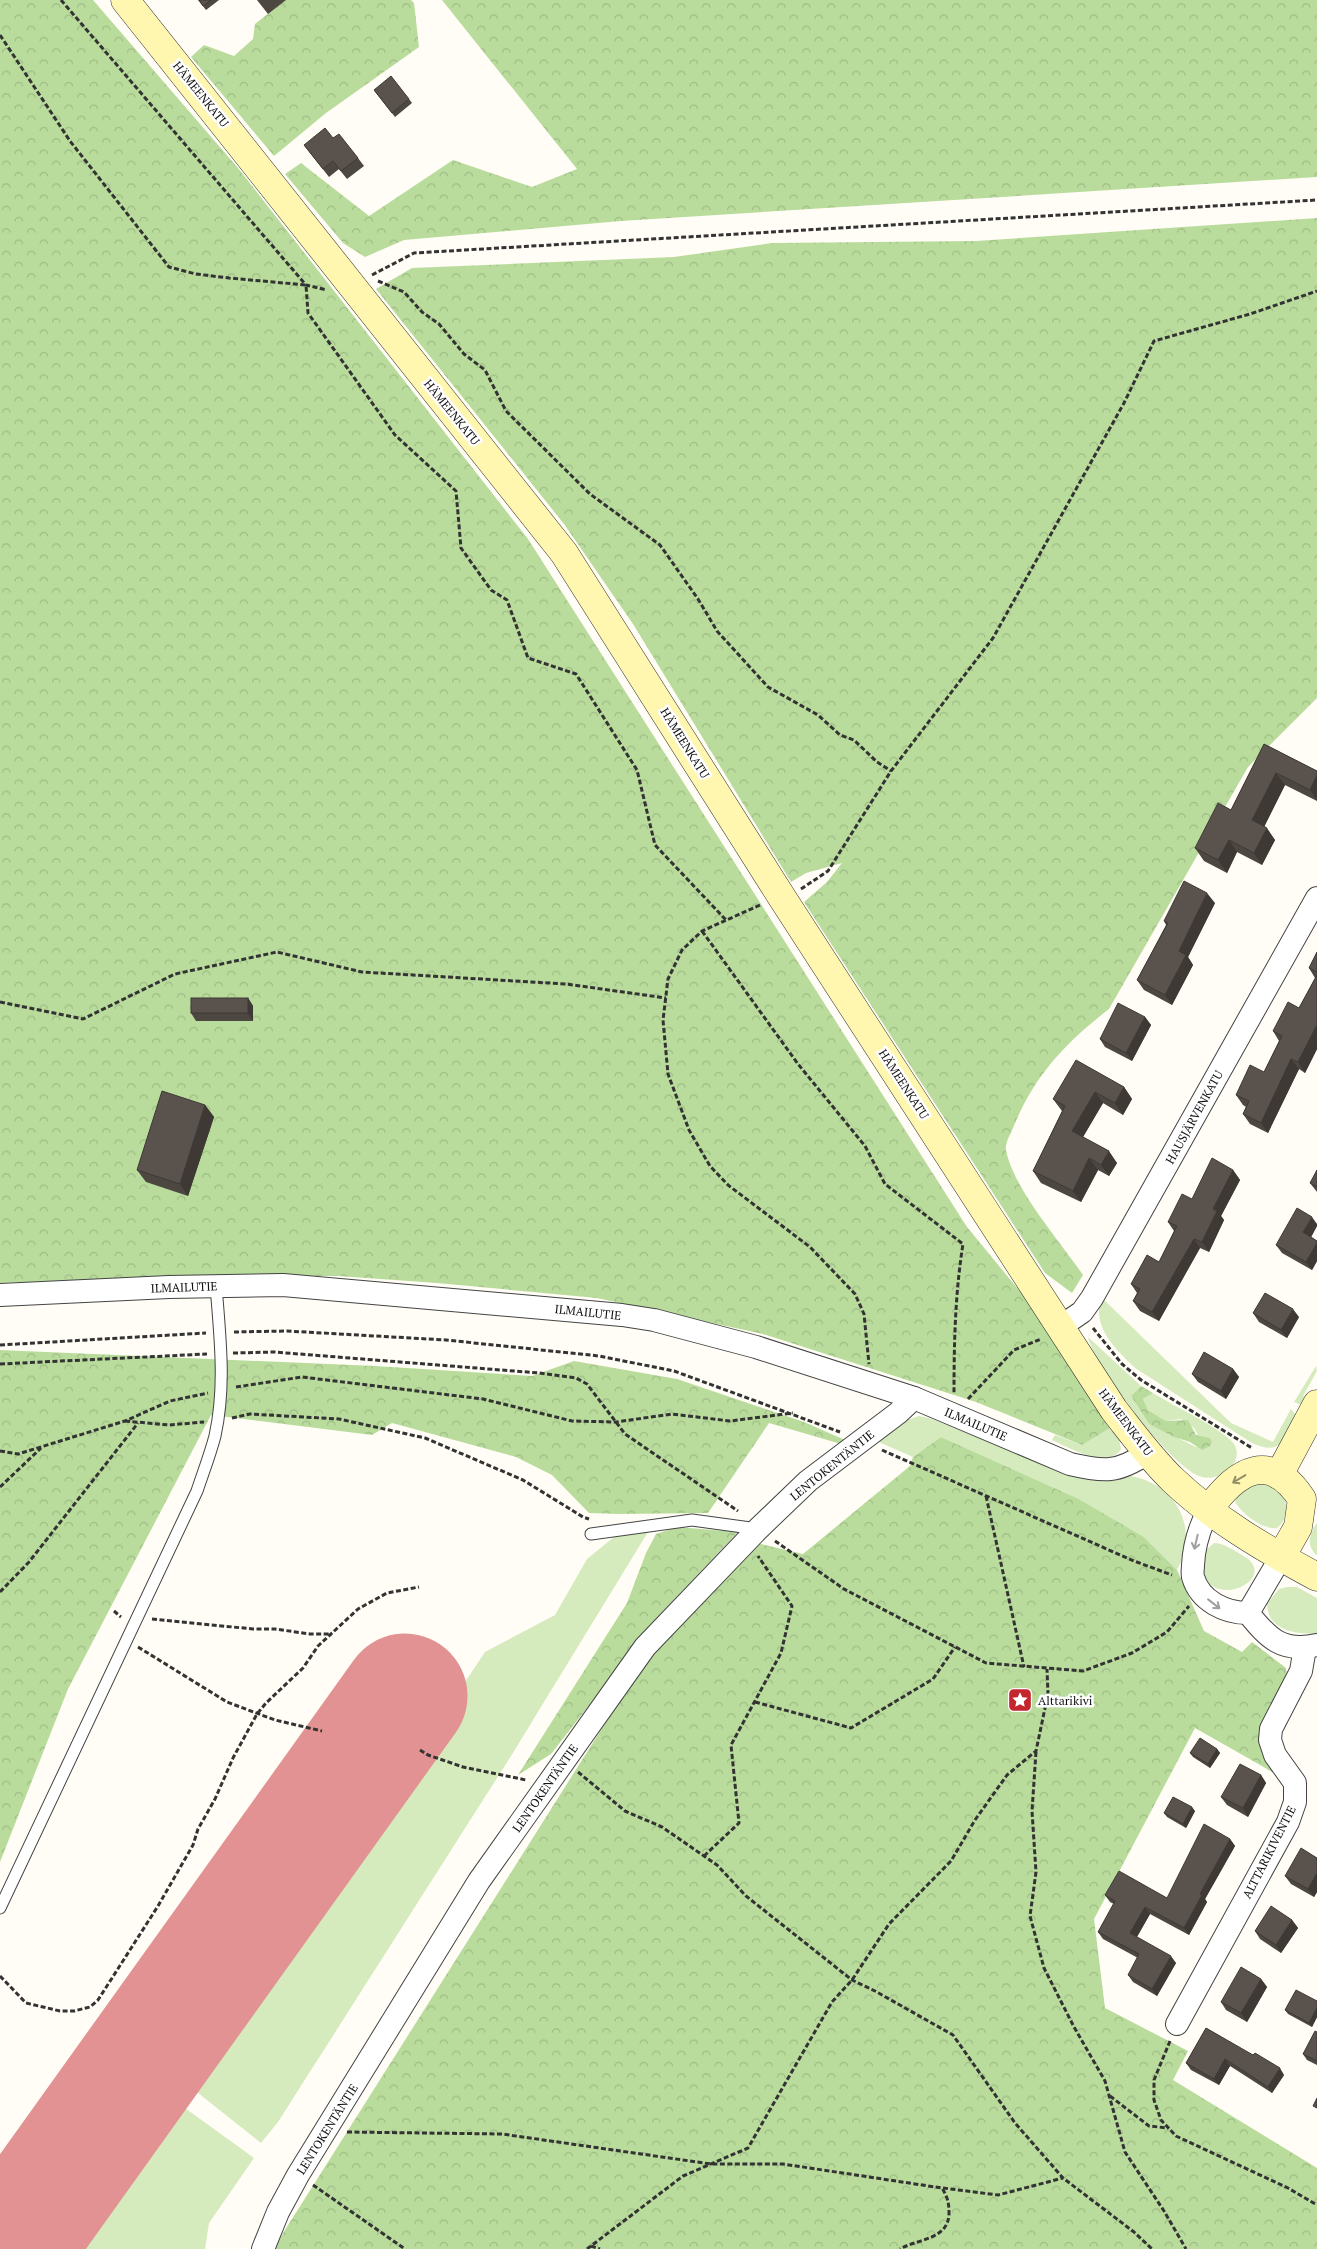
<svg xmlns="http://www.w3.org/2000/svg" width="1317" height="2249" font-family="'PT Serif',serif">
<defs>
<pattern id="forest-crowns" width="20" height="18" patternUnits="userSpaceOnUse" patternTransform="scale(1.25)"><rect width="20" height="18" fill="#b9dc9c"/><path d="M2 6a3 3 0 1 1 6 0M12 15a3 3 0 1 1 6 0" fill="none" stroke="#9ebc85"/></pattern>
</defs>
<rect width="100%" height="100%" fill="#fffdf5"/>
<g fill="#d5ebbd">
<path d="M1101,1297L1231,1423L1273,1442L1291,1409L1298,1418C1285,1440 1280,1456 1252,1443L1135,1368C1114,1348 1092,1327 1101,1297Z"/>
<path d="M1088,1337L1141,1386L1131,1396L1149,1424L1196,1447L1210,1438L1199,1437L1194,1428L1181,1419L1166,1421L1148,1410L1143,1399L1153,1393C1170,1404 1225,1430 1234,1444C1240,1454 1236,1464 1227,1471C1219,1477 1209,1480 1199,1476C1170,1465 1095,1367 1088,1337Z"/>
<path d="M1316,1366L1317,1371L1303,1396L1309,1398L1304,1406L1294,1402Z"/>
<path d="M919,1416L929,1418L1031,1459L1122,1475C1172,1478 1202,1525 1177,1570L1144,1537L1079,1499L941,1437L913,1457L874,1440L904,1421Z"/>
<path d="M1112,1427L1119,1439L1121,1449C1109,1470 1069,1448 1052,1440L1055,1435L1082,1445Z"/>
<path d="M1261,1482C1265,1484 1272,1485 1276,1488C1290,1497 1289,1519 1277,1528C1263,1530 1242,1514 1235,1502L1238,1493Z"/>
<path d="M1316,1524H1317V1556C1306,1545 1309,1536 1316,1524Z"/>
<path d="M648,1532L511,1756L278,2122L261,2143L183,2081L420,1750L485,1652L555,1615L587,1559L614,1537Z"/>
<path d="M1214,1543C1224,1543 1233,1550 1242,1555C1282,1577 1215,1610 1204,1574C1202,1567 1205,1558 1205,1551Z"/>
<path d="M1287,1587H1297L1317,1598V1634C1295,1634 1268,1631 1267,1604L1279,1589Z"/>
<path d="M167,2095L254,2158L209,2223L205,2249H23L41,2226L94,2201Z"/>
</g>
<g fill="url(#forest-crowns)">
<path d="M0,0H93L238,168L528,539L967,1227L1041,1317L1112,1427L1082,1445L976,1402L763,1334L597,1298L437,1283L338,1276H192L0,1283Z"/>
<path d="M285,0H411L414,3L419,47L326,113L274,156L191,57L204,45L234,56L253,39L255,24Z"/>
<path d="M442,0H1317V177L621,221L404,240L365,257L343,243L285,174L301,163L369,216L453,160L532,187L577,169Z"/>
<path d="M1317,218V698L1248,767L1109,1009C1065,1043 1034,1076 1013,1128C1010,1135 1005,1143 1006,1150C1013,1188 1060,1241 1083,1275L1072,1293L1045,1273L804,902L827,882L842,863L806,873L791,882L633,624L564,524L376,289L412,268L674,257L772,243L976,241Z"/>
<path d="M0,1350L375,1366L532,1376L574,1361L677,1379L804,1422L845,1440L841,1444L769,1423L708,1513L619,1514L589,1513L552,1475L516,1457L392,1423L372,1435L211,1415L68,1689L0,1862Z"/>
<path d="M1141,1386L1153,1393L1143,1399L1148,1410L1166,1421L1188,1420L1196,1435L1210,1438L1212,1442L1210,1446L1202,1450L1190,1442L1174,1437L1149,1424L1131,1396Z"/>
<path d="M941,1437L1079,1499L1144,1537L1177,1570L1204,1631L1242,1652L1252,1642L1286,1668L1287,1678L1262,1746L1274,1773L1195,1728L1094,1919L1105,2008L1188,2051L1173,2080L1317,2168V2249H273L649,1654L753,1542L803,1554L910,1466L913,1457Z"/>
<path d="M677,1527L738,1532L662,1612L551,1754L518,1775L627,1603L646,1553L656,1534Z"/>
</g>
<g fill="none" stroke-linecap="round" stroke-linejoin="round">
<path stroke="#e29292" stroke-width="125" d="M9,2249L405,1696"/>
<defs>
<g id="lane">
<path d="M591,1534L692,1520L758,1529"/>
<path d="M0,1908L197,1491C203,1473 210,1455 215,1436C226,1386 220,1337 216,1286"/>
</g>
<g id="street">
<path d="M0,1295L169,1287L283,1285L622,1315L654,1320L756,1347L914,1398L1070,1464C1104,1472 1118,1473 1147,1453"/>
<path d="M1060,1327L1082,1312L1092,1298L1317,898"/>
<path d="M1209,1509C1199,1528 1194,1544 1193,1565C1193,1568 1192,1573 1193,1577C1200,1601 1225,1613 1248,1613"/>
<path d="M1248,1613C1268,1638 1282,1653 1317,1645"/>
<path d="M1248,1613L1281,1557"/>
<path d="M1177,2024L1288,1822L1295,1802V1783L1275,1755L1270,1740L1271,1729L1301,1671L1305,1648"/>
<path d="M263,2249L278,2212L298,2175L479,1881L645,1647L758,1529L808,1481L898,1413L914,1398"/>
</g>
<g id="secondary">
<path d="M125,0L564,553L781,896L1114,1410C1133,1434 1151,1459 1173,1480C1215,1520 1267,1550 1317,1577"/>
<path d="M1279,1475L1317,1404"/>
<path d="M1209,1509C1237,1470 1270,1450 1302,1499L1298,1527L1281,1557"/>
</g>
</defs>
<use href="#lane" stroke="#444" stroke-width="13"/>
<use href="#street" stroke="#444" stroke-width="24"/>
<use href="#secondary" stroke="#333" stroke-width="29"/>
<g stroke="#333" stroke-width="3" stroke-dasharray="5 2.5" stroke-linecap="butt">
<path d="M61,0L306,285L327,290"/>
<path d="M0,35L70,141L169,267L196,274L229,278L306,285L308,313L395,435L456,491L461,548L491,590L507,600L528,658L576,674L637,770L655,845L726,920"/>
<path d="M372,275L414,253L1317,200"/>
<path d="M378,281L404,292L422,312L439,324L464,354L485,370L506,411L590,494L660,545L698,599L717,631L768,687L818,715L840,735L854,740L877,762L891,771"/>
<path d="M801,889L828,871L891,771L993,638L1124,403L1154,341L1250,314L1317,291"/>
<path d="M760,905L702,931L682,950L668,979L663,1020L668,1074L689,1130L710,1166L728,1185L810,1247L855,1294L864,1314L869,1364"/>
<path d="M702,931L798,1064L865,1146L885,1184L963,1244C955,1294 954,1344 954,1394"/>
<path d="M0,1002L83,1019L175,974L277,952L362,972L566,984L666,998"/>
<path d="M1093,1328L1122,1364L1141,1380L1252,1448"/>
<path d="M234,1332L287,1331L446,1340L599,1356L674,1371L840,1432"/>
<path d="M0,1345L206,1333"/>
<path d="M233,1353L274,1352L539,1373L576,1378L587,1384L625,1434L738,1511"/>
<path d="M0,1364L207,1354"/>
<path d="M236,1387L302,1377L483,1399L572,1421L616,1422L672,1414L730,1421L793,1413"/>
<path d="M968,1399L1014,1350L1041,1339"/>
<path d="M232,1418L250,1414L339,1419L425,1438L523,1480L583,1517L589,1519"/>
<path d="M125,1421L169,1425L204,1422"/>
<path d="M882,1450L1134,1561L1172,1575"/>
<path d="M0,1451L18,1454L125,1421L170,1401L208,1393"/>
<path d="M0,1487L41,1448"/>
<path d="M986,1496L1024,1667"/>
<path d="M775,1541L844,1589L986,1663L1083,1671L1132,1653L1167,1632L1189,1606"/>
<path d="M0,1592L29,1562L138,1423"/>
<path d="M114,1611L121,1617"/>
<path d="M152,1619L253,1629H275L310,1634H332"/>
<path d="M138,1647L227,1702L275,1720L322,1731"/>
<path d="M755,1702L851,1728L933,1679L955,1647"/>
<path d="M420,1750L428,1755L463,1767L526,1780"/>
<path d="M1036,1752L1032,1811L1036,1872L1030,1916L1044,1968L1074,2027L1105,2081L1125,2152L1164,2211L1186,2249"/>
<path d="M578,1772L625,1811L662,1827L717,1865L746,1896L852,1980L875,1991L953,2035L1015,2123L1063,2178L1134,2232L1152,2249"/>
<path d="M704,1856L739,1823L731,1745L781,1653L792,1606L758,1556"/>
<path d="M0,1976L26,2003L60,2011H74L90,2007L98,2000L158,1906L193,1845L198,1829L215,1799L233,1758L257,1714L266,1703L303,1668L318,1646L358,1609L387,1593L419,1587"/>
<path d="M1170,2041L1154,2080V2100L1161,2120L1176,2136L1288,2188L1317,2205"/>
<path d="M1110,2096L1149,2126L1168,2128"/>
<path d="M347,2132L502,2134L711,2164H783L942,2188C948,2198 949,2203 949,2214C948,2240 917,2239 900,2249"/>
<path d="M313,2185L405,2249"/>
<path d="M943,2188L998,2195L1063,2178"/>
<path d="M591,2246L600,2249"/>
<path d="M587,2249L683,2176L748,2148L832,2002L852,1980L889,1924L951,1861L975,1820L1007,1775L1036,1751L1048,1694L1047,1669"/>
</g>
<use href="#lane" stroke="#fff" stroke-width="11"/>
<use href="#street" stroke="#fff" stroke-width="22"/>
<use href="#secondary" stroke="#fff6b0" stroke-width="28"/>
</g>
<g fill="#4d4742">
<path d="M198,0H219L206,10Z"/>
<path d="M257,0H286L268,14Z"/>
<path d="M374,90L409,99L412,103L395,117Z"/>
<path d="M333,138L358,158L364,166L347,179L339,169L329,177L304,145Z"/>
<path d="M1264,744L1317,771V801L1285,785L1264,827L1275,840L1262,865L1237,852L1227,873L1204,861L1195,848L1231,810Z"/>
<path d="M1215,903L1188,957L1193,965L1172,1005L1144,990L1137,980L1166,925L1164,921Z"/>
<path d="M1317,952V1049L1305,1073L1299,1069L1268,1133L1250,1124L1243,1114L1246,1107L1243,1105L1236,1095L1264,1072L1279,1041L1273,1031L1299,1008L1315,978L1309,968Z"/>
<path d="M248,998L253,1006V1021H196L191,1013Z"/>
<path d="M1145,1017L1151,1025L1132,1061L1105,1047L1100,1039Z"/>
<path d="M1124,1087L1132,1099L1123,1115L1103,1103L1083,1137L1117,1163L1109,1176L1098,1170L1081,1202L1041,1183L1033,1171L1062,1111L1053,1099Z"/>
<path d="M205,1105L214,1117L188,1196L146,1182L137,1170Z"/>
<path d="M1233,1170L1240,1180L1221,1216L1224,1220L1209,1252L1200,1248L1159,1321L1140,1311L1133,1301L1137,1293L1131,1284L1159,1262L1174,1231L1168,1222L1192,1199Z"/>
<path d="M1317,1170V1192L1310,1183Z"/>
<path d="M1317,1224V1226L1311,1237L1317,1241V1261L1312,1270L1282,1253L1276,1245Z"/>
<path d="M1253,1313L1299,1317L1287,1338L1259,1322Z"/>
<path d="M1233,1369L1239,1377L1226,1399L1198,1382L1192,1374Z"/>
<path d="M1217,1749L1220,1753L1210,1768L1193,1757L1190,1753Z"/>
<path d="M1261,1775L1266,1783L1248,1817L1227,1805L1221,1797Z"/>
<path d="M1195,1811L1186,1828L1167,1817L1164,1813Z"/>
<path d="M1230,1839L1235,1846L1205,1899L1207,1902L1189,1935L1150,1914L1137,1937L1176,1963L1157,1996L1133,1982L1128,1975L1138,1958L1103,1939L1098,1932L1114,1904L1110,1902L1105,1895L1167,1898Z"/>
<path d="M1317,1858V1892L1314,1897L1291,1884L1285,1876Z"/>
<path d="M1292,1920L1298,1928L1281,1953L1260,1939L1255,1931Z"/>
<path d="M1261,1979L1267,1987L1247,2022L1226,2010L1221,2002Z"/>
<path d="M1317,2001V2017L1312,2027L1288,2014L1285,2010Z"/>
<path d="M1206,2028L1284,2075L1272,2093L1230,2066L1219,2085L1191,2070L1186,2063Z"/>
<path d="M1317,2032V2065L1307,2060L1303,2054Z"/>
</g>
<g fill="#3f3936">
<path d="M1276,773L1285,785L1261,833L1252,820Z"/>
<path d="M1317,775V800L1310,790Z"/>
<path d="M1267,828L1275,840L1262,865L1254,853Z"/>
<path d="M1229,840L1237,852L1227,873L1218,860Z"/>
<path d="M1207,893L1215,903L1188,957L1193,965L1172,1005L1165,995L1179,951Z"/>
<path d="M248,998L253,1006V1021L248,1013Z"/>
<path d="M1145,1017L1151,1025L1132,1061L1126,1053Z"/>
<path d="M1317,1025V1049L1305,1073L1298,1062Z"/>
<path d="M1291,1059L1299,1069L1268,1133L1261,1123Z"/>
<path d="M1124,1087L1132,1099L1123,1115L1115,1103Z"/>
<path d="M1095,1092L1103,1103L1080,1142L1072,1131Z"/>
<path d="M205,1105L214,1117L188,1196L180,1184Z"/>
<path d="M1109,1151L1117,1163L1109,1176L1101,1165Z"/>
<path d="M1089,1158L1098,1170L1081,1202L1073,1191Z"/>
<path d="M1233,1170L1240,1180L1221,1216L1224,1220L1209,1252L1202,1242L1213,1209Z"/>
<path d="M1312,1217L1317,1224V1226L1309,1241L1303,1232Z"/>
<path d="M1194,1239L1200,1248L1159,1321L1152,1312Z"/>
<path d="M1317,1243V1261L1312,1270L1306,1262Z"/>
<path d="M1293,1309L1299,1317L1287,1338L1281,1330Z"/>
<path d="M1233,1369L1239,1377L1226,1399L1221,1391Z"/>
<path d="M1217,1749L1220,1753L1210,1768L1208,1764Z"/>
<path d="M1261,1775L1266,1783L1248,1817L1243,1808Z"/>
<path d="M1192,1807L1195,1811L1186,1828L1183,1824Z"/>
<path d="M1230,1839L1235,1846L1205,1899L1207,1902L1189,1935L1184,1928L1200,1894Z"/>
<path d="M1317,1873V1892L1314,1897L1308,1889Z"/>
<path d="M1145,1907L1150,1914L1135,1940L1130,1933Z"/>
<path d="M1292,1920L1298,1928L1281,1953L1276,1945Z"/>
<path d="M1171,1956L1176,1963L1157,1996L1152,1989Z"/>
<path d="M1261,1979L1267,1987L1247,2022L1241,2013Z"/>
<path d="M1317,2008V2017L1312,2027L1309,2023Z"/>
<path d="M1225,2059L1230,2066L1219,2085L1214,2079Z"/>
<path d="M1280,2068L1284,2075L1272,2093L1268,2087Z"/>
</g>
<g fill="#5a524d" stroke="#3f3936">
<path d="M199,0H211L203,6Z"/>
<path d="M391,76L409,99L392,113L374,90Z"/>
<path d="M325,128L333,138L339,134L358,158L341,171L333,161L323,169L304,145Z"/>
<path d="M1264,744L1317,771V775L1310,790L1276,773L1252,820L1267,828L1254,853L1229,840L1218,860L1195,848L1218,803L1231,810Z"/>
<path d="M1184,881L1207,893L1179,951L1186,955L1165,995L1137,980L1168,923L1164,921Z"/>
<path d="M1317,952V972L1309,968Z"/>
<path d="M1317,975V1025L1298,1062L1291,1059L1261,1123L1243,1114L1249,1101L1236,1095L1250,1065L1264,1072L1282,1036L1273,1031L1288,1002L1299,1008Z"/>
<rect x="191" y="998" width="57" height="15"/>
<path d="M1118,1003L1145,1017L1126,1053L1100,1039Z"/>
<path d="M1076,1060L1124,1087L1115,1103L1095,1092L1072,1131L1109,1151L1101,1165L1089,1158L1073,1191L1033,1171L1065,1106L1053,1099Z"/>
<path d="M162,1091L205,1105L180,1184L137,1170Z"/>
<path d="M1212,1158L1233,1170L1213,1209L1217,1211L1202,1242L1194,1239L1152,1312L1133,1301L1140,1289L1131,1284L1147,1255L1159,1262L1177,1226L1168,1222L1182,1194L1192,1199Z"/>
<path d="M1317,1170V1187L1310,1183Z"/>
<path d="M1297,1208L1312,1217L1303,1232L1317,1241V1243L1306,1262L1276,1245Z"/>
<path d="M1265,1293L1293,1309L1281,1330L1253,1313Z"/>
<path d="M1204,1352L1233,1369L1221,1391L1192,1374Z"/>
<path d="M1200,1738L1217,1749L1208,1764L1190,1753Z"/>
<path d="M1240,1764L1261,1775L1243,1808L1221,1797Z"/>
<path d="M1173,1797L1192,1807L1183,1824L1164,1813Z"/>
<path d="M1204,1824L1230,1839L1200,1894L1202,1895L1184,1928L1145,1907L1130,1933L1171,1956L1152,1989L1128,1975L1139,1954L1098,1932L1115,1901L1105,1895L1119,1871L1167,1898Z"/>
<path d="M1301,1848L1317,1858V1873L1308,1889L1285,1876Z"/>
<path d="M1271,1906L1292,1920L1276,1945L1255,1931Z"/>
<path d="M1241,1967L1261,1979L1241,2013L1221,2002Z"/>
<path d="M1296,1990L1317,2001V2008L1309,2023L1285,2010Z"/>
<path d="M1206,2028L1253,2055L1255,2053L1280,2068L1268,2087L1225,2059L1214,2079L1186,2063Z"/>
<path d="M1315,2031L1317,2032V2061L1303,2054Z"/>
<path d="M1317,2098V2108L1313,2106Z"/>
</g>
<defs><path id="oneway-shaft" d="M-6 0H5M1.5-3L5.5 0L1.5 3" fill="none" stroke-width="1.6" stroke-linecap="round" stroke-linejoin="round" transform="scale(1.25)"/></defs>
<use stroke="#948f68" href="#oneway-shaft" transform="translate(1239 1479) rotate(149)"/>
<g stroke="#a0a0a0">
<use href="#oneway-shaft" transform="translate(1196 1542) rotate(103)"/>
<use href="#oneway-shaft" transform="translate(1214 1604) rotate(38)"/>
</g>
<defs>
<symbol id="sight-square" viewBox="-11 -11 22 22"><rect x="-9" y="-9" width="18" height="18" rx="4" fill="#c4262e" stroke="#fff"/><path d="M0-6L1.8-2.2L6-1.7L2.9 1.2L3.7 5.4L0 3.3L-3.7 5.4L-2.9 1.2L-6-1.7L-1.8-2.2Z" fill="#fff"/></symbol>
</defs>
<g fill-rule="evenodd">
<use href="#sight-square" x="1006" y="1686" width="28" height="28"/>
</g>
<g text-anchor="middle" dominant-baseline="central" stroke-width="5" stroke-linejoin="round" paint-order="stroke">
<g font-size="12" fill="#111" stroke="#fff">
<text transform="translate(201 94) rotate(51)">HÄMEENKATU</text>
<text transform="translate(452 412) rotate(51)">HÄMEENKATU</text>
<text transform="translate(685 743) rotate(58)">HÄMEENKATU</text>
<text transform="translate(904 1084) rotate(57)">HÄMEENKATU</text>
<text transform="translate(1194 1117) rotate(-61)">HAUSJÄRVENKATU</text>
<text transform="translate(184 1287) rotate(-2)">ILMAILUTIE</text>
<text transform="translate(588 1312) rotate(6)">ILMAILUTIE</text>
<text transform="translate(1126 1422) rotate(53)">HÄMEENKATU</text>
<text transform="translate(976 1424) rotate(23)">ILMAILUTIE</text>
<text transform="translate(832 1465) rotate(-39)">LENTOKENTÄNTIE</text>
<text transform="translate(545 1788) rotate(-55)">LENTOKENTÄNTIE</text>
<text transform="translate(1269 1852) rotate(-63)">ALTTARIKIVENTIE</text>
<text transform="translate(327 2129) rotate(-58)">LENTOKENTÄNTIE</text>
</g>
<g font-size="12" fill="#111" stroke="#fff" text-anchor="start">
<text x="1038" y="1700">Alttarikivi</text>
</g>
</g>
</svg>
